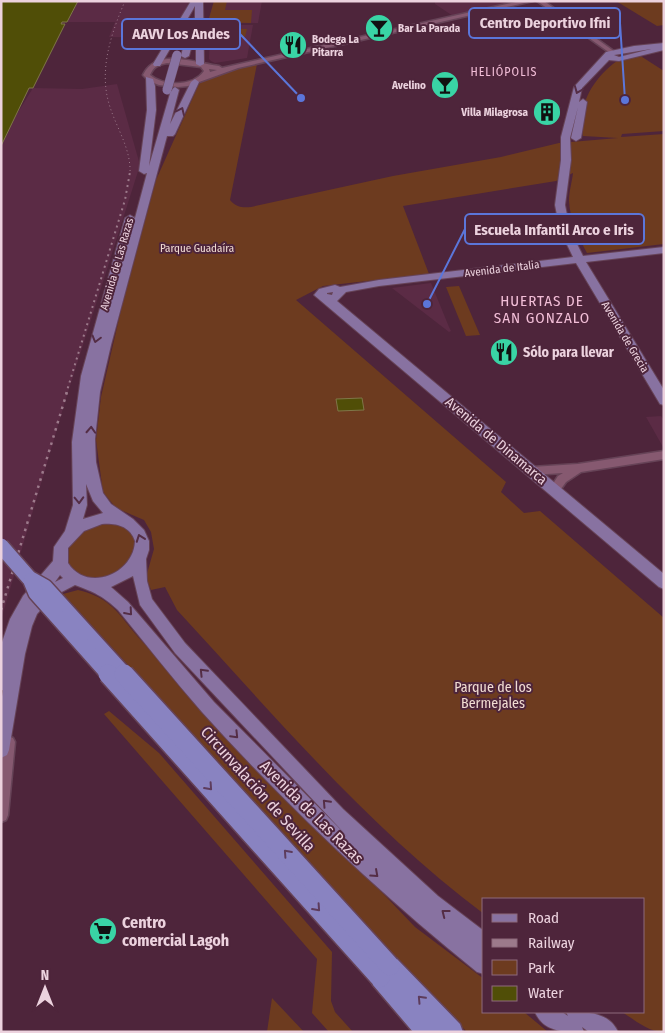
<svg xmlns="http://www.w3.org/2000/svg" width="665" height="1033" font-family="'Fira Sans Condensed',sans-serif">
<rect width="100%" height="100%" fill="#4e253b"/>
<g fill="#5b2b45">
<path d="M78,1H189L172,38L109,37L115,22H67Z"/>
<path d="M214,1H262L258,23L208,22Z"/>
<path d="M435,1H519L453,16L435,4Z"/>
<path d="M213,25H253L247,58L215,63L211,61L209,59L210,37Z"/>
<path d="M117,84L140,165L64,405L1,620V140L33,88L82,89Z"/>
<path d="M431,283L449,327L451,331L449,332L392,288Z"/>
<path d="M661,416L664,420L663,447L646,417Z"/>
</g>
<g fill="#6d3b1f">
<path d="M214,1H227L225,10H252L251,23L208,22Z"/>
<path d="M616,1H662L664,2V25L657,26Z"/>
<path d="M218,28L247,29L245,37H216Z"/>
<path d="M639,55L664,71V131L622,134L621,137L664,134V244L587,253C578,236 570,220 569,201C569,191 572,182 573,173L556,181L403,206L429,274L323,286L296,300L506,482L501,492L524,513L540,511L664,618V1032C648,1032 635,1020 622,1012H644V899H484V914C369,828 274,715 177,610L165,587L151,590L146,577L154,549L151,532L144,520L116,508L103,492L96,440L101,397L121,310L156,180L199,84L213,75L257,64L230,200C236,207 242,208 251,207L393,176L501,157L559,143L618,138L583,136C576,107 593,78 617,61C623,57 632,56 639,55Z"/>
<path d="M459,286L480,335L466,336L446,287Z"/>
<path d="M109,523L126,527L136,540L131,563C125,567 118,573 111,576C82,587 48,561 80,534C83,532 86,528 90,526C95,524 103,524 109,523Z"/>
<path d="M78,590C111,598 118,613 138,637L415,927L484,979V1012H524L548,1032H467L428,993L63,594Z"/>
<path d="M109,711L159,753L332,952L331,1001L335,1012L353,1032H329L312,1013L317,959L104,714Z"/>
<path d="M272,998L304,1032H267Z"/>
</g>
<g fill="#504e07" stroke="#7f7648">
<path d="M1,1H78L67,22H62L61,24H65L33,88H29L1,146Z"/>
<path d="M362,398L364,410L338,411L336,399Z"/>
</g>
<g fill="none" stroke-linecap="round" stroke-linejoin="round">
<defs>
<g id="minor">
<path d="M520,1H533L238,68L188,86L178,87L159,85L149,81L143,75C156,47 195,63 219,66L222,68ZM167,63L201,67L204,71C193,87 163,86 150,75C154,66 158,65 167,63ZM209,69L217,70L210,72Z"/>
<path d="M537,1H544L615,52L610,53Z"/>
<path d="M664,451V459L581,472L566,482L558,493L554,494L549,490L558,476L563,473L532,475L527,471L532,467L578,464Z"/>
<path d="M8,736L13,738L15,742L8,815L6,820L1,822V742L3,738Z"/>
</g>
<g id="major">
<path d="M191,1L203,2L204,64L200,66L196,64V30L189,56L185,58L181,56L190,20L195,18V6L160,66H154L153,64Z"/>
<path d="M664,43V50L619,61L609,60L582,88L579,102L583,99L587,102L581,138L576,141L571,138L578,107L570,138L571,160L565,205L570,230L583,256L664,247V253L586,262L664,390V405L660,404L576,263L379,286L346,292L337,301L664,574V589L659,587L314,295L319,289L335,285L340,287L379,280L573,257L560,230L555,205L561,160V137L574,87L606,52L634,46ZM651,49L619,57L614,55ZM333,292L332,295L327,294V293Z"/>
<path d="M146,77L153,79L155,86L156,110L149,166L171,90L175,87L179,90L170,124L191,82L195,79L199,82L175,134L173,136H167L111,345L100,392L95,439L96,462L103,493L111,504L133,519L144,530L149,541V550L146,559L147,581L152,599L185,643L343,809L438,896L484,931V974L477,972C379,893 287,806 202,712C173,679 146,644 118,610C103,596 94,592 75,585L56,595L46,604L37,614L32,626L25,654L9,750L7,755L1,758V703L3,690L1,691V645L10,619L23,596L53,561L54,547L65,531L73,505L72,442L81,376L125,218L130,215L135,218L147,173L144,174L139,171L147,110ZM86,484L93,501L103,513L83,519L87,505ZM102,524C116,523 130,526 135,541C134,574 87,593 68,563V548L84,531ZM60,575L63,578L55,582ZM133,576L140,605L175,653L347,836L214,702L128,602L111,587Z"/>
<path d="M535,1012H562L568,1016L566,1012C585,1012 609,1011 618,1032H589L582,1027L584,1032C565,1032 544,1033 535,1012Z"/>
</g>
<path id="highway" d="M390,956L397,959L460,1024L463,1032H413L373,985L369,978L373,971L380,968L383,959Z"/>
</defs>
<use href="#minor" stroke="#664357" stroke-width="3"/>
<use href="#major" stroke="#664357" stroke-width="2"/>
<use href="#highway" stroke="#664357" stroke-width="3"/>
<use href="#minor" fill="#865970" fill-rule="evenodd"/>
<use href="#major" fill="#8872a1" fill-rule="evenodd"/>
<use href="#highway" fill="#8983c1" fill-rule="evenodd"/>
<path stroke="#9c7a8b" stroke-width="1" stroke-dasharray="1 3" stroke-linecap="butt" d="M125,1C111,34 98,71 110,107C117,129 131,149 130,173"/>
<path stroke="#9c7a8b" stroke-width="2" stroke-dasharray="2 4" stroke-linecap="butt" d="M66,394L125,200L130,172"/>
<path stroke="#9c7a8b" stroke-width="2.5" stroke-dasharray="2.5 5" stroke-linecap="butt" d="M1,610L67,392"/>
<defs>
<path id="major-bridge" d="M167,90L177,55"/>
<g id="highway-bridge-far1">
<path d="M1,546L29,578L45,587L125,675"/>
<path d="M31,581L36,593L109,675"/>
</g>
<g id="highway-bridge">
<path d="M108,674L380,978"/>
<path d="M124,674L390,966"/>
</g>
</defs>
<use href="#major-bridge" stroke="#664357" stroke-width="10" stroke-linecap="butt"/>
<use href="#highway-bridge-far1" stroke="#664357" stroke-width="18" stroke-linecap="butt"/>
<use href="#highway-bridge" stroke="#664357" stroke-width="22" stroke-linecap="butt"/>
<use href="#major-bridge" stroke="#8872a1" stroke-width="9"/>
<use href="#highway-bridge-far1" stroke="#8983c1" stroke-width="15"/>
<use href="#highway-bridge" stroke="#8983c1" stroke-width="19"/>
</g>
<defs><path id="oneway-chevron" d="M-2-3.5L2.5 0L-2 3.5" fill="none" stroke-width="1.6" stroke-linecap="round" stroke-linejoin="round" transform="scale(1.25)"/></defs>
<g stroke="#542d45">
<use href="#oneway-chevron" transform="translate(578 90) rotate(112)"/>
<use href="#oneway-chevron" transform="translate(181 111) rotate(-65)"/>
<use href="#oneway-chevron" transform="translate(96 339) rotate(105)"/>
<use href="#oneway-chevron" transform="translate(91 430) rotate(-87)"/>
<use href="#oneway-chevron" transform="translate(79 500) rotate(88)"/>
<use href="#oneway-chevron" transform="translate(140 538) rotate(-110)"/>
<use href="#oneway-chevron" transform="translate(129 612) rotate(49)"/>
<use href="#oneway-chevron" transform="translate(203 672) rotate(-134)"/>
<use href="#oneway-chevron" transform="translate(235 735) rotate(46)"/>
<use href="#oneway-chevron" transform="translate(326 803) rotate(-133)"/>
<use href="#oneway-chevron" transform="translate(375 874) rotate(42)"/>
<use href="#oneway-chevron" transform="translate(445 913) rotate(-142)"/>
</g>
<g stroke="#5d3c5c">
<use href="#oneway-chevron" transform="translate(209 787) rotate(48)"/>
<use href="#oneway-chevron" transform="translate(287 853) rotate(-132)"/>
<use href="#oneway-chevron" transform="translate(317 908) rotate(48)"/>
<use href="#oneway-chevron" transform="translate(421 999) rotate(-133)"/>
</g>
<defs>
<symbol id="bar-disc" viewBox="-11 -11 22 22"><circle r="9.5" fill="#39d4a5" stroke="#4e253b"/><path d="M-6-5H6L.8 .8V4.5H3.5V6h-7V4.5H-.8V.8Z" fill="#111"/></symbol>
<symbol id="restaurant-disc" viewBox="-11 -11 22 22"><circle r="9.5" fill="#39d4a5" stroke="#4e253b"/><path d="M-5-6h1v4h1v-4h1v4h1v-4h1v5L-1.5 .5V6h-2V.5L-5-1ZM5-6V6H3V1.5H1.5Q1.5-4 5-6Z" fill="#111"/></symbol>
<symbol id="building-disc" viewBox="-11 -11 22 22"><circle r="9.5" fill="#39d4a5" stroke="#4e253b"/><path d="M-4-6H4V6H1V3H-1V6H-4ZM-2.5-4.3h1.7v1.8h-1.7ZM.8-4.3h1.7v1.8H.8ZM-2.5-1h1.7V.8h-1.7ZM.8-1h1.7V.8H.8Z" fill="#111"/></symbol>
<symbol id="supermarket-disc" viewBox="-11 -11 22 22"><circle r="9.5" fill="#39d4a5" stroke="#4e253b"/><path d="M-6-5.5h2.5l.6 2H6L4.5 2H-2.5L-4.4-4H-6ZM-1.5 3.2a1.3 1.3 0 1 0 .1 0ZM3 3.2a1.3 1.3 0 1 0 .1 0Z" fill="#111"/></symbol>
</defs>
<g fill-rule="evenodd">
<use href="#bar-disc" x="363" y="12" width="32" height="32"/>
<use href="#restaurant-disc" x="277" y="29" width="32" height="32"/>
<use href="#bar-disc" x="429" y="69" width="32" height="32"/>
<use href="#building-disc" x="531" y="96" width="32" height="32"/>
<use href="#restaurant-disc" x="488" y="336" width="32" height="32"/>
<use href="#supermarket-disc" x="87" y="915" width="32" height="32"/>
</g>
<g text-anchor="middle" dominant-baseline="central" stroke-width="4" stroke-linejoin="round" paint-order="stroke">
<g font-size="11" font-weight="bold" fill="#ecd2de" stroke="#4e253b" text-anchor="start">
<text x="398" y="28">Bar La Parada</text>
<text x="312" y="39">Bodega La<tspan x="312" dy="13">Pitarra</tspan></text>
<text x="426" y="85" text-anchor="end">Avelino</text>
<text x="528" y="112" text-anchor="end">Villa Milagrosa</text>
</g>
<g font-size="11" fill="#f1dcd2" stroke="#4e253b">
<text x="197" y="248">Parque Guadaíra</text>
</g>
<g font-size="11" fill="#ecd2de" stroke="#4e253b">
<text transform="translate(117 264) rotate(-74)">Avenida de Las Razas</text>
<text transform="translate(502 269) rotate(-7)">Avenida de Italia</text>
<text transform="translate(625 337) rotate(59)">Avenida de Grecia</text>
</g>
<g font-size="12" letter-spacing="1" fill="#f2bed7" stroke="#4e253b">
<text x="504" y="72">HELIÓPOLIS</text>
</g>
<g font-size="14" font-weight="bold" fill="#ecd2de" stroke="#4e253b" text-anchor="start">
<text x="523" y="352">Sólo para llevar</text>
</g>
<g font-size="14" fill="#ecd2de" stroke="#4e253b">
<text transform="translate(496 441) rotate(40)">Avenida de Dinamarca</text>
</g>
<g font-size="14" fill="#f1dcd2" stroke="#4e253b">
<text x="493" y="687">Parque de los<tspan x="493" dy="16">Bermejales</tspan></text>
</g>
<g font-size="15" letter-spacing="1" fill="#f2bed7" stroke="#4e253b">
<text x="542" y="301">HUERTAS DE<tspan x="542" dy="17">SAN GONZALO</tspan></text>
</g>
<g font-size="16" fill="#ecd2de" stroke="#4e253b">
<text transform="translate(258 789) rotate(48)">Circunvalación de Sevilla</text>
<text transform="translate(312 812) rotate(45)">Avenida de Las Razas</text>
</g>
<g font-size="16" font-weight="bold" fill="#ecd2de" stroke="#4e253b" text-anchor="start">
<text x="122" y="922">Centro<tspan x="122" dy="18">comercial Lagoh</tspan></text>
</g>
</g>
<path fill="none" stroke="#5b76da" stroke-width="2" d="M625 100L620 23M301 98L240 34M427 304L465 229"/>
<g fill="#5b76da" stroke="#4e253b" stroke-width="2">
<circle cx="625" cy="100" r="5"/>
<circle cx="301" cy="98" r="5"/>
<circle cx="427" cy="304" r="5"/>
</g>
<g fill="#4e253b" stroke="#5b76da" stroke-width="2">
<rect x="469" y="8" width="151" height="30" rx="5"/>
<rect x="122" y="19" width="118" height="30" rx="5"/>
<rect x="465" y="214" width="179" height="30" rx="5"/>
</g>
<g font-size="15" text-anchor="middle" font-weight="bold" fill="#ecd2de">
<text x="545" y="28">Centro Deportivo Ifni</text>
<text x="181" y="39">AAVV Los Andes</text>
<text x="554" y="235">Escuela Infantil Arco e Iris</text>
</g>
<rect width="665" height="1033" fill="none" stroke="#ecd2de" stroke-width="5"/>
<rect x="482" y="898" width="162" height="115" fill="#4e253b" stroke="#8d6a7c"/>
<rect x="492" y="914" width="25" height="8" fill="#8872a1" stroke="#8d6a7c"/>
<text x="528" y="923" font-size="15" fill="#ecd2de">Road</text>
<rect x="492" y="939" width="25" height="8" fill="#9c7a8b" stroke="#8d6a7c"/>
<text x="528" y="948" font-size="15" fill="#ecd2de">Railway</text>
<rect x="492" y="960" width="25" height="15" fill="#6d3b1f" stroke="#8d6a7c"/>
<text x="528" y="973" font-size="15" fill="#ecd2de">Park</text>
<rect x="492" y="986" width="25" height="15" fill="#504e07" stroke="#8d6a7c"/>
<text x="528" y="998" font-size="15" fill="#ecd2de">Water</text>
<g transform="translate(45 988)" stroke="#4e253b" stroke-width="4" paint-order="stroke">
<path d="M0-4L9 19L0 12L-9 19Z" fill="#ecd2de"/>
<text y="-8" font-size="14" font-weight="bold" text-anchor="middle" fill="#ecd2de">N</text>
</g>
</svg>
